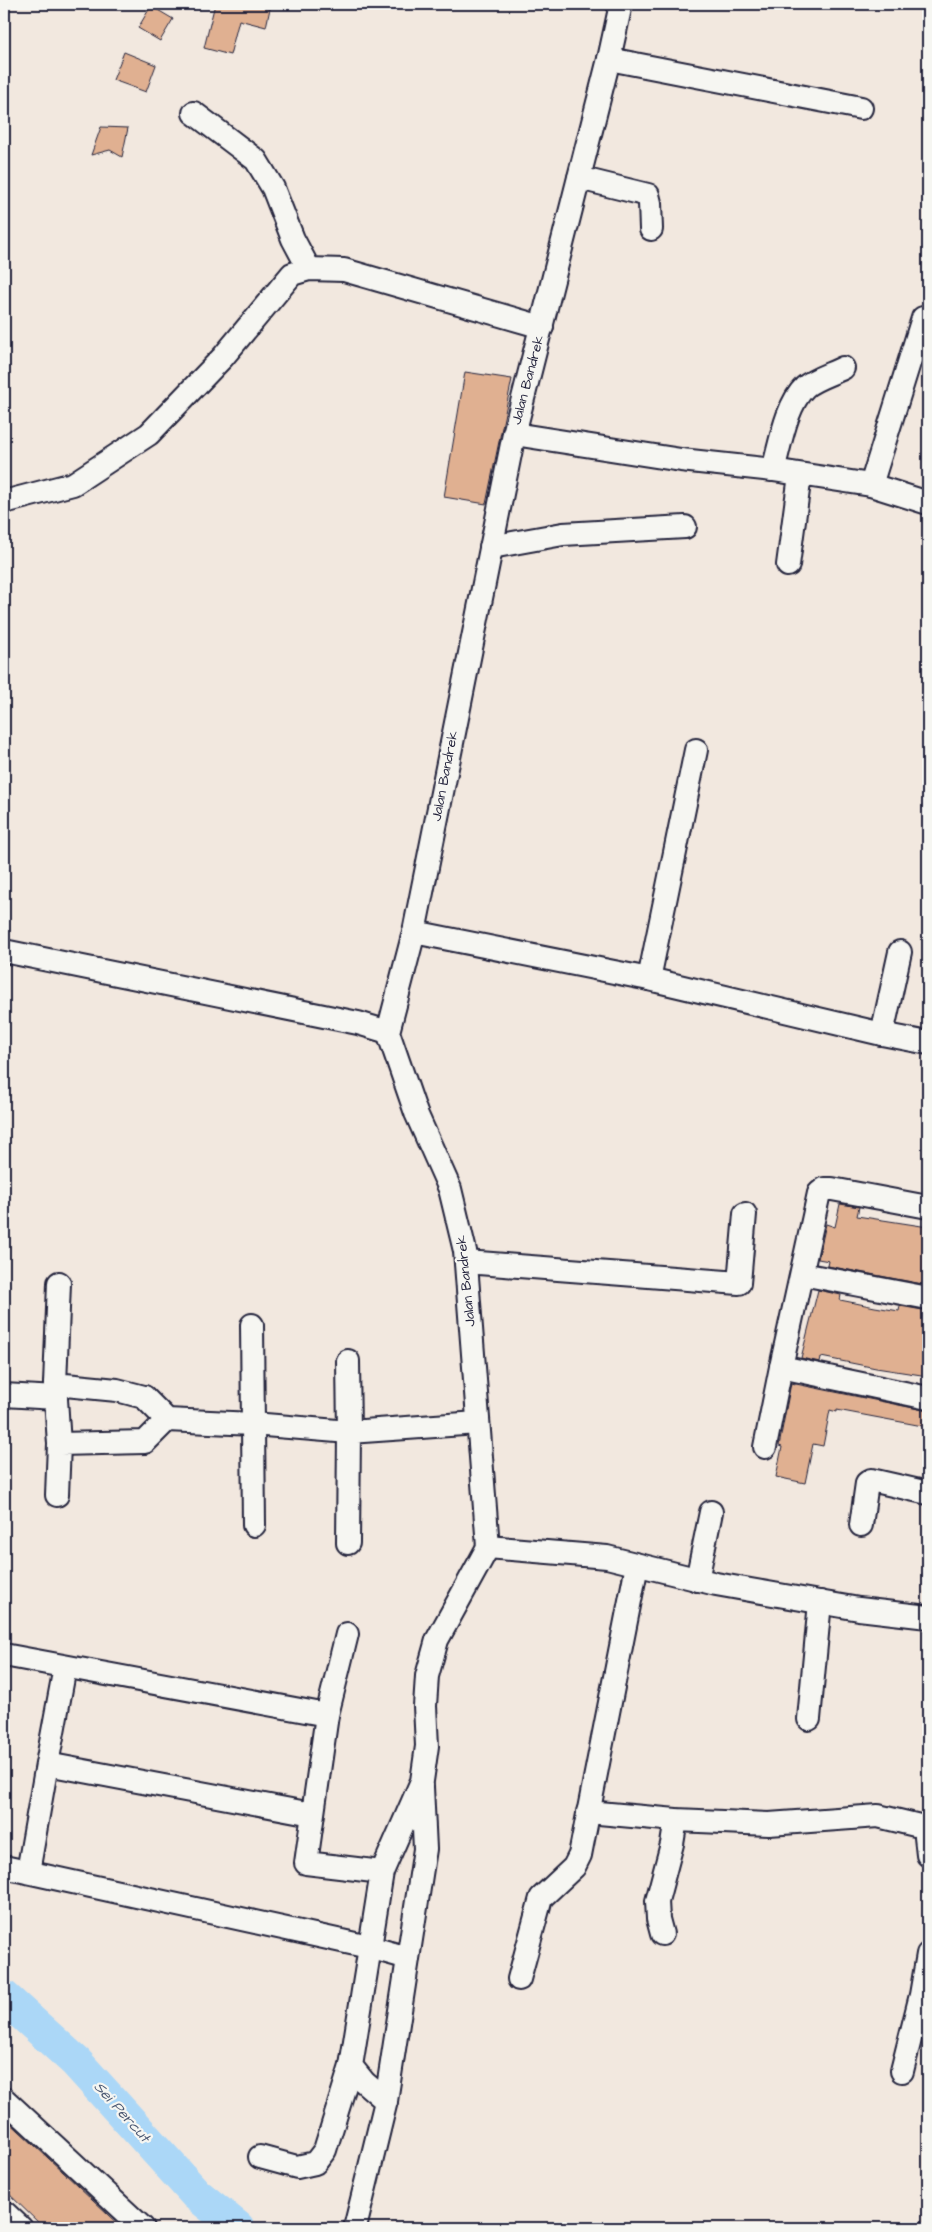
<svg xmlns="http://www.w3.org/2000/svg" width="932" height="2232" font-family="'Architects Daughter',sans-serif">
<rect width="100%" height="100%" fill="#f2e8df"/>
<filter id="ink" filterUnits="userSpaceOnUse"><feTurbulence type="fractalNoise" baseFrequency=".02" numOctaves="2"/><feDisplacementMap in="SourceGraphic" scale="10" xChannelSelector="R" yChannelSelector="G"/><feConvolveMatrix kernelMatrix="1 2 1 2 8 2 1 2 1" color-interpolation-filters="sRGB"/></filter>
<g filter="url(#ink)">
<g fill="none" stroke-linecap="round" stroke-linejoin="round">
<path stroke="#abd7f7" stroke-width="34" d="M4,1997L76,2062L196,2194L238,2228"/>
</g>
<g fill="#e0b091" stroke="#22223b">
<path d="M215,4H271L266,27L239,20L230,55L204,48Z"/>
<path d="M151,6L173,19L160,41L138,28Z"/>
<path d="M124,52L156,65L146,92L113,80Z"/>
<path d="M101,127L128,128L122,157L110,150L91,155Z"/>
<path d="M465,372L512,379L486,504L444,497Z"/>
<path d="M840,1204L859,1207L857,1216L928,1227V1285L828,1266L829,1261L818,1259L826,1224L835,1227Z"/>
<path d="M818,1290L841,1295L840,1300L875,1307L899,1311L900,1306L928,1311V1376L876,1368L821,1357L820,1362L801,1358Z"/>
<path d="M791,1383L928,1411V1427L837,1410V1412L830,1410L823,1446L813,1444L805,1483L776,1477L782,1447L779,1446Z"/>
<path d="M4,2117L92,2199L123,2228H44L4,2189Z"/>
</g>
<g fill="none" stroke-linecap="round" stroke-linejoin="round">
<defs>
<g id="minor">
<path d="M609,59L861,108"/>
<path d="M194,113L256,160L273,188L293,239L309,269"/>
<path d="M579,178L648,195L650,203L651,229"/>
<path d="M514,434L681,460L773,470L871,485L928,503"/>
<path d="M773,470C780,446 786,405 805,387C814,379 831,374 843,368"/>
<path d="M871,485L923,318"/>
<path d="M4,502L73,484L149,434L223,357L292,274L309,269L344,270L542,327"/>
<path d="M491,547L563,534L685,527"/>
<path d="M788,565L800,475"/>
<path d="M414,932L649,979L882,1034L928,1043"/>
<path d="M4,951L358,1023L388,1032"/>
<path d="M649,979L696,750"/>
<path d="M882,1034L900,952"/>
<path d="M928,1207L832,1189H824L819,1193L781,1367L928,1398"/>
<path d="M466,1262L739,1283L745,1214"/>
<path d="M802,1274L928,1298"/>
<path d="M59,1283L55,1384L117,1390L144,1397L132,1394"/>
<path d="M252,1325L254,1525"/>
<path d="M55,1384L59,1444"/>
<path d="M4,1395L56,1398"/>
<path d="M144,1397L167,1420L253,1424L349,1432L348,1361"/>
<path d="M765,1447L781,1367"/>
<path d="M57,1495L59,1444L145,1442L167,1420"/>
<path d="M861,1525L867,1483L871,1480L928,1493"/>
<path d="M348,1543L349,1432L478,1423"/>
<path d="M488,1547L465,1251L450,1189L416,1113L388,1032L414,932L514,434L609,59L621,4"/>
<path d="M488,1547L607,1557L716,1584L859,1609L928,1617"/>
<path d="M697,1580L711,1512"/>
<path d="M347,1634L327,1715L306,1863L382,1872"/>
<path d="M4,1655L327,1715"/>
<path d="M809,1719L820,1602"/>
<path d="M47,1764L65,1667"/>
<path d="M588,1812L676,1820L769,1824L878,1816L928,1828"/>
<path d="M925,1828L928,1855"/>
<path d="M4,1867L369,1947L408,1958"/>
<path d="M28,1872L47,1764L312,1814"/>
<path d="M662,1934L658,1919L657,1901L672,1844L676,1820"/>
<path d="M519,1979L541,1898L574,1867L580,1855L637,1565"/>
<path d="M902,2071L921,1995L928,1954"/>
<path d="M4,2099L143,2228"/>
<path d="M386,2101L425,1849L422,1787"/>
<path d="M260,2157L297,2167L315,2163L325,2150L351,2066"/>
<path d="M4,2212L21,2228"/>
<path d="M355,2228L386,2101L364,2082L351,2066L382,1872L422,1781L427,1746L425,1706L427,1676L437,1640L488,1547"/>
</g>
</defs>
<use href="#minor" stroke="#22223b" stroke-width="26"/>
<use href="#minor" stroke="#f6f6f2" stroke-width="22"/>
</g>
</g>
<g text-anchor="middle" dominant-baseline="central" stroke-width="4.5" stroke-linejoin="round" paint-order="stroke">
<g font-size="14" fill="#22223b" stroke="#f6f6f2">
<text transform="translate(528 380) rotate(-75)">Jalan Bandrek</text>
<text transform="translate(445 776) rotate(-79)">Jalan Bandrek</text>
<text transform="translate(466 1281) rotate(-96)">Jalan Bandrek</text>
</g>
<g font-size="15" font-style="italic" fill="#4b5873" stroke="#f6f6f2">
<text transform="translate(122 2112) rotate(48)">Sei Percut</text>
</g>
</g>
<rect width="932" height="2232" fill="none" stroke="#f6f6f2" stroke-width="20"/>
<rect x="10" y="10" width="912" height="2212" fill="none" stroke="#22223b" stroke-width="2" filter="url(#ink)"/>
</svg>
